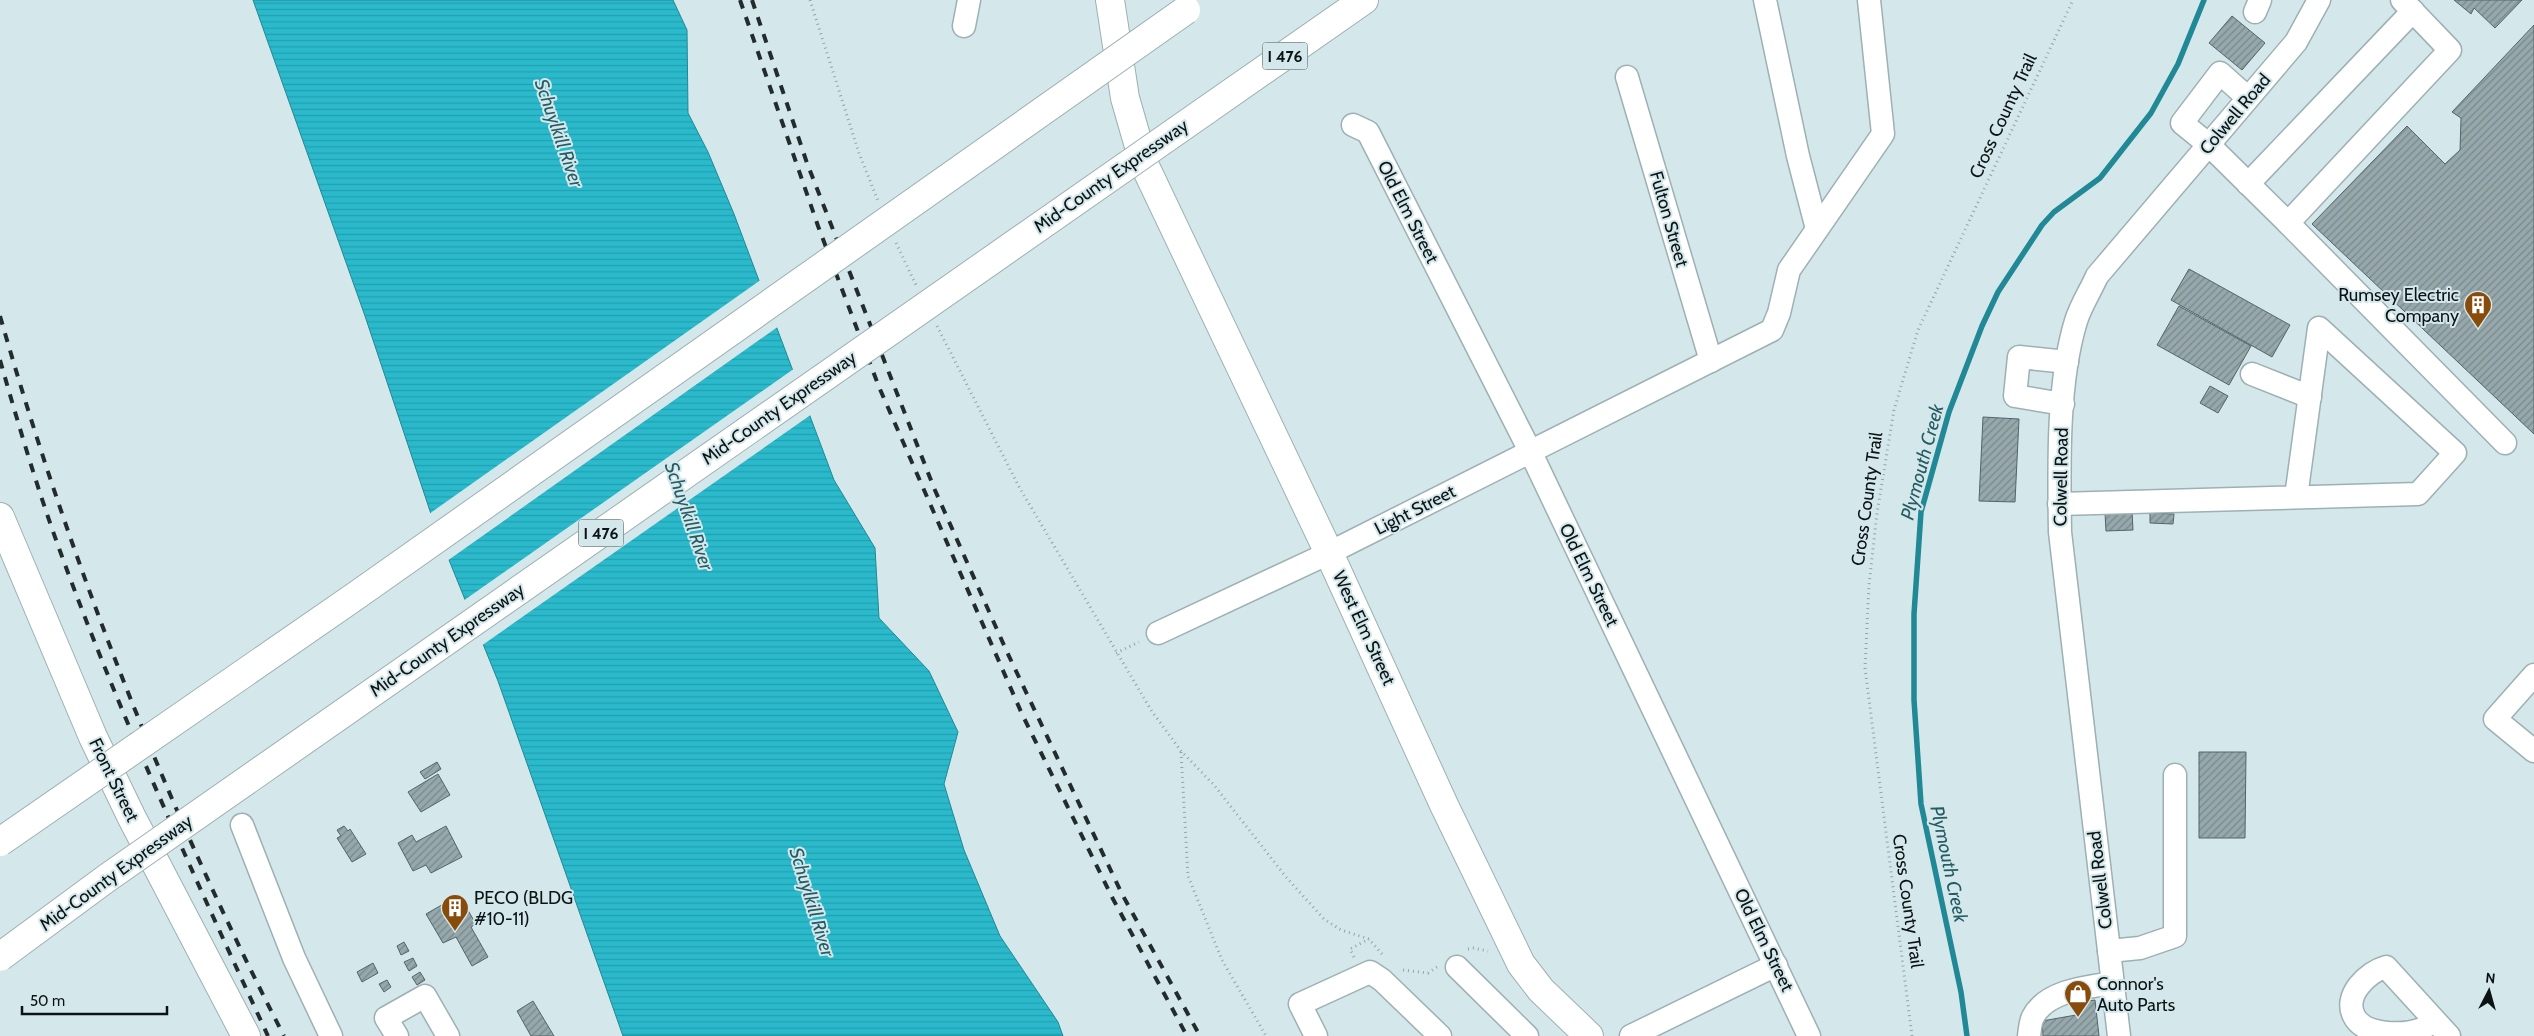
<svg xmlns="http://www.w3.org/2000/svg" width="2534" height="1036" font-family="Cabin,sans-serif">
<defs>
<pattern id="water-rules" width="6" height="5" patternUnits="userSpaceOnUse" patternTransform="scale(1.25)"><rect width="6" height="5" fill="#2abacc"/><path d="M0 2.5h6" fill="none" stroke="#249fae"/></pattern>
<pattern id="building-hatch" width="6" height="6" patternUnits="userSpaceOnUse" patternTransform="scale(1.25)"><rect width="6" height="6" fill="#96a8ab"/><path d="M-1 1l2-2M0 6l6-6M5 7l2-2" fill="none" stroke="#79888a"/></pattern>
</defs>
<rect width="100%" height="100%" fill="#d4e8eb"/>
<path fill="url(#water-rules)" stroke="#218895" d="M253,0H673L687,30L688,113L708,152L734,214L834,480L875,548L879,618L929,671L958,732L944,784L964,850L1000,936L1058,1022L1063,1036H623L498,681L434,523L365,316Z"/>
<g fill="#d4e8eb">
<path d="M762,279L779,326L447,561L429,514Z"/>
<path d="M795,368L812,414L481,646L463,601Z"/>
</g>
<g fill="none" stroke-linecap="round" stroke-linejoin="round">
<path stroke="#218895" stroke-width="5.5" d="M1967,1036L1961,992L1921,804L1914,700V614L1921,512L1949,412L1982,326L1998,292L2042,225L2054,212L2100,178L2151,113L2178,64L2204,0"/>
</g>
<g fill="url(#building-hatch)" stroke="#546568">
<path d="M2454,0H2522L2495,28L2474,8L2471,14Z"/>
<path d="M2232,16L2265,43L2242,70L2209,43Z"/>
<path d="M2534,25V434L2312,224L2407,126L2445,164L2460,150L2461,118L2452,112Z"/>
<path d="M2189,269L2290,325L2272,357L2171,300Z"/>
<path d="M2179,306L2251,346L2229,385L2157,345Z"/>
<path d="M2210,386L2228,396L2218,413L2200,403Z"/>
<path d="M1983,417L2019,419L2015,502L1979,501Z"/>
<path d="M2132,511L2133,530L2106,531L2105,513Z"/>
<path d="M2150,513L2174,514L2173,524L2150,523Z"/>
<path d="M2199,752H2246L2245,838H2199Z"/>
<path d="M437,762L441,769L425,779L420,772Z"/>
<path d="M438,774L450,795L421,812L408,792Z"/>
<path d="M344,826L348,831L350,829L366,854L352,862L337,838L341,836L337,830Z"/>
<path d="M446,826L462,857L431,873L426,865L413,871L398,843L412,835L416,842Z"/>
<path d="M459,895L476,924L471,927L488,957L472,966L456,937L443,943L426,914Z"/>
<path d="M404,942L409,951L401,955L397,946Z"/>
<path d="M413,958L417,966L409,971L404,962Z"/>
<path d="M373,963L378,973L362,982L357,972Z"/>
<path d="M420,972L425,980L417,985L412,977Z"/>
<path d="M387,980L391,987L384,992L379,984Z"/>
<path d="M2095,1000L2099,1036H2043L2042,1021L2076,1015L2074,1003Z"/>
<path d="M533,1001L554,1036H531L517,1011Z"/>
</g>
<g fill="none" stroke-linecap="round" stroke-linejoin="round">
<defs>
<g id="minor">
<path d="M1765,0L1798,156L1817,229"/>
<path d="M2255,12L2260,0"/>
<path d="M964,26L969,0"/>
<path d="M1627,77L1711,361"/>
<path d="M2248,98L2220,73L2182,123L2209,145L2288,223L2450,50L2402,0"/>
<path d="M1353,125L1368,132L1530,451L1809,1036"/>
<path d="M2248,184L2413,11"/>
<path d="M2288,223L2505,443"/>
<path d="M2252,374L2310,397"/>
<path d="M2063,404L2015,396L2019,357L2067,362"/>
<path d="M2059,504L2418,494L2455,453L2319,328L2296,497"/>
<path d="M1158,633L1329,553L1772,330L1779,313L1789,270L1883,134L1869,0"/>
<path d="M2534,675L2495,719L2534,751"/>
<path d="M242,825L294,958L331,1036"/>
<path d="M2109,951L2140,948L2175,936V775"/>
<path d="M1457,967L1527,1036"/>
<path d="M2433,1019C2430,1022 2426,1027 2422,1029C2403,1036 2364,1036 2354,1016C2343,995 2368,972 2386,967L2449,1036"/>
<path d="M397,1036L386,1018L425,996L448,1036"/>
<path d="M1316,1036L1300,1004L1370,972L1382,980L1440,1036"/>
<path d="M1631,1036L1776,965"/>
<path d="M2029,1036C2030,1030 2030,1022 2033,1017C2046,991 2086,987 2113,983"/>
<path d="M2119,1036L2060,532C2059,467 2057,383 2076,321C2081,305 2091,290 2097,276L2296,42L2319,0"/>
</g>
<g id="major">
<path d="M1110,0L1125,98L1144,164L1329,553L1444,805L1521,964L1541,990L1589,1036"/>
<path d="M0,517L93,737L132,818L246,1036"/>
</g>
<path id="highway" d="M1205,111L1364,0"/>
</defs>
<use href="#minor" stroke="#9db0b3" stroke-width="25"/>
<use href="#major" stroke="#9db0b3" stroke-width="30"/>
<use href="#highway" stroke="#9db0b3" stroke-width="30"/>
<g stroke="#94a4a7" stroke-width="3" stroke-dasharray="1 4" stroke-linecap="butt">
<path d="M810,0L859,153L878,201"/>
<path d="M896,243L916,285"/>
<path d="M937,326L1018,485L1151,710L1181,751L1214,785L1286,877L1324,919L1341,930L1369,939L1382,954"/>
<path d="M1116,653L1139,642"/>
<path d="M1181,752L1188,876L1222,960L1266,1036"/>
<path d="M1468,949L1473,948L1488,951"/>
<path d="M1354,957L1350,949L1369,939"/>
<path d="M1403,970L1428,973L1437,967"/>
<path d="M1912,1036L1865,668L1869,585L1877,513L1894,410L1918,330L2073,0"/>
</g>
<use href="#minor" stroke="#fff" stroke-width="22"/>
<use href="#major" stroke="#fff" stroke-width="28"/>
<use href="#highway" stroke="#fff" stroke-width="28"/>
<g stroke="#232c2d" stroke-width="4" stroke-dasharray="9 9" stroke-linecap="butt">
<path d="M740,0L818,226L879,387L1022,714L1113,899L1187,1036"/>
<path d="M752,0L807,163L934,488L1007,652L1122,894L1200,1036"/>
<path d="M0,316C71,564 166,807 284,1036"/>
<path d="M0,360C18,423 37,488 60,551C120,716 194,876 268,1036"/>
</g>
<defs>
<g id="highway-bridge">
<path d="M0,842L357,595L1186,10"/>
<path d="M0,957L107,878L1205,111"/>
</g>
</defs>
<use href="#highway-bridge" stroke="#9db0b3" stroke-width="30" stroke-linecap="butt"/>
<use href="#highway-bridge" stroke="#fff" stroke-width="28"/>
</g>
<defs>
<symbol id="building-pin" viewBox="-11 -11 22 30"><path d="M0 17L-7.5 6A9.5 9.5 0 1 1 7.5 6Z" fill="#884b0c" stroke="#d4e8eb"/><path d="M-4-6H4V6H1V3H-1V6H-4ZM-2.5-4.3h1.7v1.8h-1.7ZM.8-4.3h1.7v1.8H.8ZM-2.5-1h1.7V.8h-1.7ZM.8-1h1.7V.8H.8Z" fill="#fff"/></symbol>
<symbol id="shop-pin" viewBox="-11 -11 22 30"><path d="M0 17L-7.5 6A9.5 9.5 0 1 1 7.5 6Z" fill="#884b0c" stroke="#d4e8eb"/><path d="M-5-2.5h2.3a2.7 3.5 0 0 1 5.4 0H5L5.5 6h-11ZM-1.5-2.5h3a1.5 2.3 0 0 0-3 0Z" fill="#fff"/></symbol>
</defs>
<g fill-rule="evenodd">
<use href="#building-pin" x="2462" y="289" width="32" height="43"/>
<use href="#building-pin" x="439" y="892" width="32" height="43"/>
<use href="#shop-pin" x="2062" y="978" width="32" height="43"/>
</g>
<g text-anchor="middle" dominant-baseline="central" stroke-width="4" stroke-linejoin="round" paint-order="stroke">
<g fill="#d4e8eb" stroke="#485354" stroke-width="1">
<rect x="1262.5" y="42.5" width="45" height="27" rx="4"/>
<rect x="578.5" y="519.5" width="45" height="27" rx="4"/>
</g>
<g font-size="16" font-weight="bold" fill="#0c1314">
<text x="1285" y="56">I 476</text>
<text x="601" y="533">I 476</text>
</g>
<g font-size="18" fill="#0c1314" stroke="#d4e8eb">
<text transform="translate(2235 114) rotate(-50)">Colwell Road</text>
<text transform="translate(2003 116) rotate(-65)">Cross County Trail</text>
<text transform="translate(1111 176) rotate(-35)">Mid-County Expressway</text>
<text transform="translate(1408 212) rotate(63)">Old Elm Street</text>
<text transform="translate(1669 219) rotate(74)">Fulton Street</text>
<text transform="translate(779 408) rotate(-35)">Mid-County Expressway</text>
<text transform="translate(2061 477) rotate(-89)">Colwell Road</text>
<text transform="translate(1867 499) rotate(-82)">Cross County Trail</text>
<text transform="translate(1415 510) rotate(-27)">Light Street</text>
<text transform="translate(1589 575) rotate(64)">Old Elm Street</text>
<text transform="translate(1364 628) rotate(65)">West Elm Street</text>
<text transform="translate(447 640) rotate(-35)">Mid-County Expressway</text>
<text transform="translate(114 780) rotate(64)">Front Street</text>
<text transform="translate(116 873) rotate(-36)">Mid-County Expressway</text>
<text transform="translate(2100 880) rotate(-97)">Colwell Road</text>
<text transform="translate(1908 901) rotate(82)">Cross County Trail</text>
<text transform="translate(1764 940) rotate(64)">Old Elm Street</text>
</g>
<g font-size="18" fill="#0c1314" stroke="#d4e8eb" text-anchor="start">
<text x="2459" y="295" text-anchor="end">Rumsey Electric<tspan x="2459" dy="21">Company</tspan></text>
<text x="474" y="898">PECO (BLDG<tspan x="474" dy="21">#10-11)</tspan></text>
<text x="2097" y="984">Connor's<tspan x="2097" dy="21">Auto Parts</tspan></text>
</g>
<g font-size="19" font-style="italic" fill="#255c64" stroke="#d4e8eb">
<text transform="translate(559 133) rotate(71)">Schuylkill River</text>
<text transform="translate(1922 462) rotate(-75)">Plymouth Creek</text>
<text transform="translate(689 516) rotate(71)">Schuylkill River</text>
<text transform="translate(1949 864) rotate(78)">Plymouth Creek</text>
<text transform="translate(812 902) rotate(73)">Schuylkill River</text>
</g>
</g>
<g transform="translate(2489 991) rotate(6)" stroke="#d4e8eb" stroke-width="4" paint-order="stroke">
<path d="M0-4L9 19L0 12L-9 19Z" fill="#0c1314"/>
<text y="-8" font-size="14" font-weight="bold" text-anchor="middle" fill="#0c1314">N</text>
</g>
<path d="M22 1006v8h145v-8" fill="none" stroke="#0c1314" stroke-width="2.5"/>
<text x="30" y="1006" font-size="15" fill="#0c1314" stroke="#d4e8eb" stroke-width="4" paint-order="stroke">50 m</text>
</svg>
